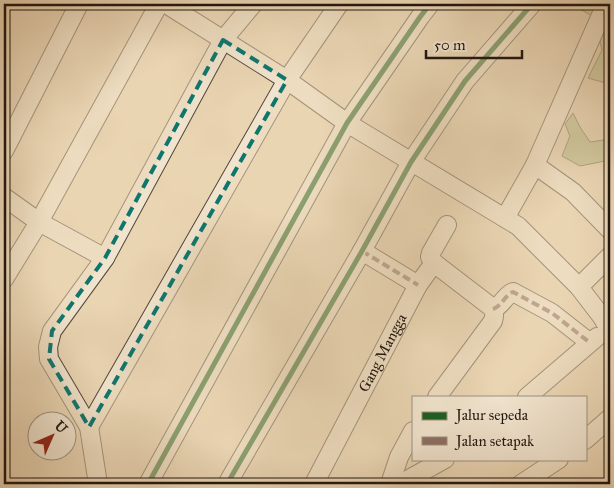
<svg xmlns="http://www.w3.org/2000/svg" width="614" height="488" font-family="'IM FELL Great Primer',serif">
<rect width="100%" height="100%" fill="#ead5b3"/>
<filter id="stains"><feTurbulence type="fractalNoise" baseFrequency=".004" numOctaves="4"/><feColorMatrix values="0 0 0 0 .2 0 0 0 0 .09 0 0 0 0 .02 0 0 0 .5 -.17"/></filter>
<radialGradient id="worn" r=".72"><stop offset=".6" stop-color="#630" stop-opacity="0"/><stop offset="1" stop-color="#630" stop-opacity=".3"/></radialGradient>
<g fill="#b9bd8b" stroke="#6c6a4e">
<path d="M571,4H610V86L609,84L588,78L602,50L594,17Z"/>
<path d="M573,113L580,127L590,142L604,140L610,128V160L580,166L562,156L570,136L565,124Z"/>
</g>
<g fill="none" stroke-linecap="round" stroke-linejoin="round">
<defs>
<g id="minor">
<path d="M166,4L287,80L347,123L518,226L579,287L602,317L610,331"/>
<path d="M4,151L79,4"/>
<path d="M535,165L573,192L610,230"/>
<path d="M4,197L39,222L105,258"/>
<path d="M505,218L535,165L606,4"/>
<path d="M362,251L418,285"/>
<path d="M434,263L490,306C495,311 495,315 493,321L437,397"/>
<path d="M4,279L39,222L159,4"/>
<path d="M579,287L610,256"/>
<path d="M493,309C502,306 505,295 513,292L552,313L589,342"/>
<path d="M527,397L597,337"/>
<path d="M89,427L287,80L339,4"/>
<path d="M585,440L610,418"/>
<path d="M98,484L89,427L49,359L48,347L52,331L105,258L223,40L253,4"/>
<path d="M148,484L347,123L420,17L430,4"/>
<path d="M227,484L362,251L411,162L465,81L532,4"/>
<path id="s1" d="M314,484L418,285L434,263L430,257L431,253L447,225"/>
<path d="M390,484L399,457L413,431"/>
<path d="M400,484L445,459"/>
<path d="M521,484L559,459"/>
</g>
</defs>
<use href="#minor" stroke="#524639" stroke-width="20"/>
<use href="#minor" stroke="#f1e4ce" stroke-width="18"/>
<g stroke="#8d6e63" stroke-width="4" stroke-dasharray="8 4" stroke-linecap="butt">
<path d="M362,251L418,285"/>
<path d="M493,309C502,306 505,295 513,292L552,313L589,342"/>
</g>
<defs>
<g id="cycleway">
<path d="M148,484L347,123L420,17L430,4"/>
<path d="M227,484L362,251L411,162L465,81L532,4"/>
</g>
</defs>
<use href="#cycleway" stroke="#f1e4ce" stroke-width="8"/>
<use href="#cycleway" stroke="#1b5e20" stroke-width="5"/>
</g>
<path d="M0 0H614V488H0ZM223,40L287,80L89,427L49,359L52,331L105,258Z" fill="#ead5b3" fill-opacity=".55" fill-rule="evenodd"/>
<path fill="none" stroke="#0f766e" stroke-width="4" stroke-dasharray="10 6" stroke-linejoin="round" d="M223,40L287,80L89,427L49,359L52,331L105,258Z"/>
<g text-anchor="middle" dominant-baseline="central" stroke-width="4" stroke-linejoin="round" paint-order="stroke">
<g font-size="15" fill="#201610" stroke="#f1e4ce">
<text stroke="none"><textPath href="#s1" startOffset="148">Gang Mangga</textPath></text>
</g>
</g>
<rect width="614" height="488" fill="none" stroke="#ead5b3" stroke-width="20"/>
<rect x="5" y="5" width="604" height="478" fill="none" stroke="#201610" stroke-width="2.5"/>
<rect x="10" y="10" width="594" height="468" fill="none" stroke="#201610"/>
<rect x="412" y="396" width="175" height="65" fill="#f1e4ce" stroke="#9d9282"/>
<rect x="422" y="412" width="25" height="8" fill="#1b5e20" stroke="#9d9282"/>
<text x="456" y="420" font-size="15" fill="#201610">Jalur sepeda</text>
<rect x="422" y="437" width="25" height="8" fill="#8d6e63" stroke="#9d9282"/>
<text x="456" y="446" font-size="15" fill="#201610">Jalan setapak</text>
<g transform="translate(52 436) rotate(45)"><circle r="24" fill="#f1e4ce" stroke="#9d9282"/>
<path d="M0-4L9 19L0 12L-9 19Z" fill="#8f2418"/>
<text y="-8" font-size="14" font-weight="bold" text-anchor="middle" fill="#201610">U</text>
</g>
<path d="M426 50v8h96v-8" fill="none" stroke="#201610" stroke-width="2.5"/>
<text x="434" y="50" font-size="15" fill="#201610" stroke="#f1e4ce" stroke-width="4" paint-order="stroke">50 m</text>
<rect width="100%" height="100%" filter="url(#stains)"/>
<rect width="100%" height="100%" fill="url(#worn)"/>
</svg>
